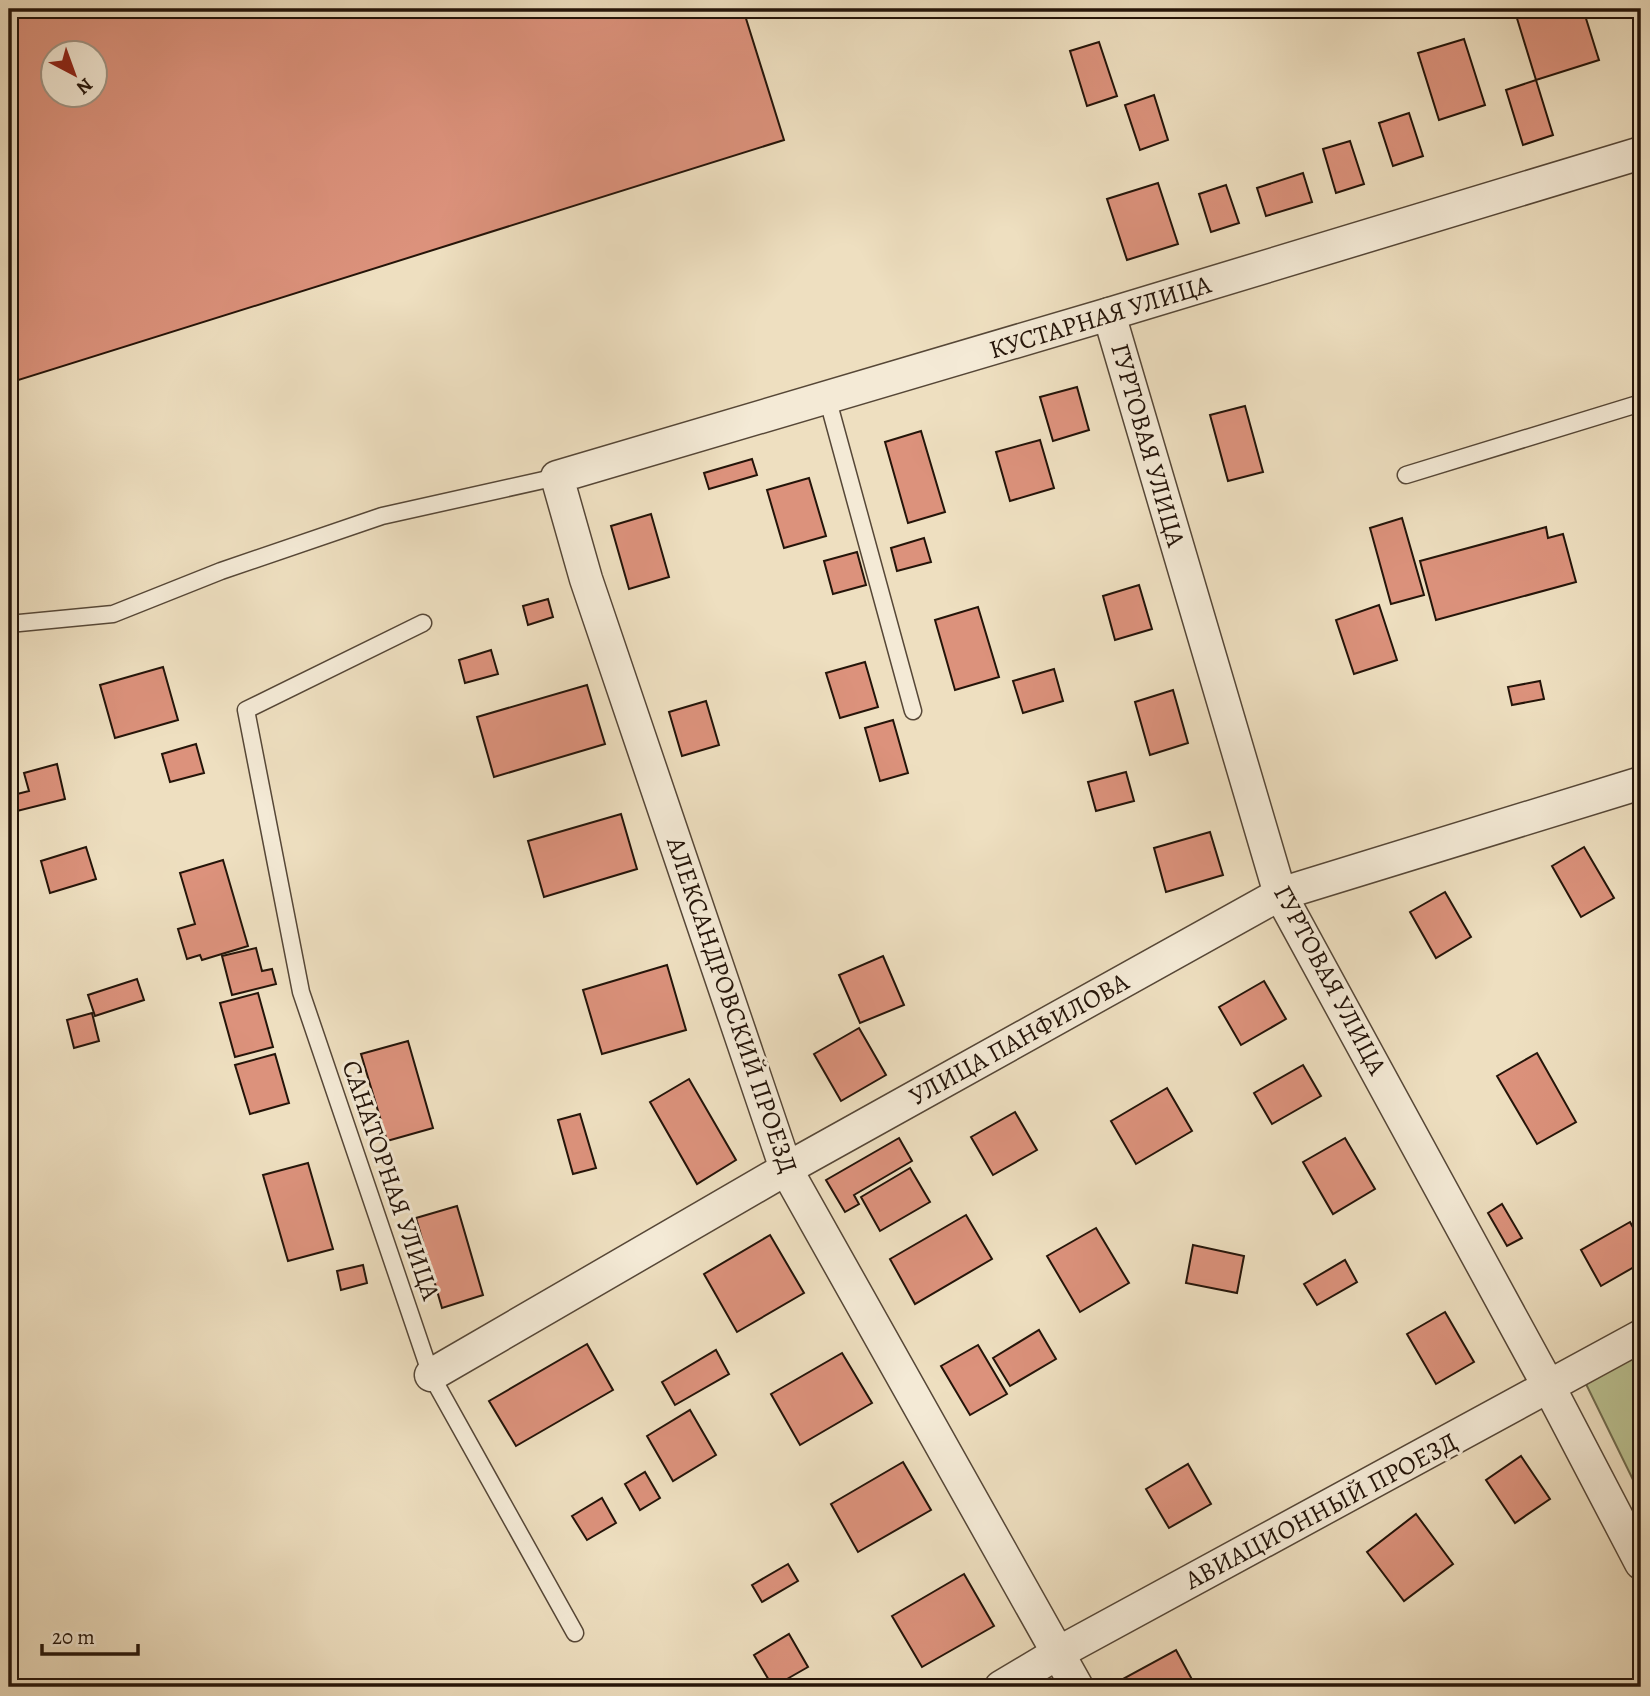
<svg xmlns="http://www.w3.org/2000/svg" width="1650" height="1696" font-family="Alegreya,serif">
<rect width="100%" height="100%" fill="#eedfc0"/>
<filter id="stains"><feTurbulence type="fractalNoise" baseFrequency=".00286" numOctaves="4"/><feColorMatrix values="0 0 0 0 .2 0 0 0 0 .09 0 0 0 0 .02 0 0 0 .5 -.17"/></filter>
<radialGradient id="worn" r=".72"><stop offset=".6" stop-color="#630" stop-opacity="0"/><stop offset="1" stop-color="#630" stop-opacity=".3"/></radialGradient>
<path fill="#bac191" stroke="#6f6a4d" stroke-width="2" d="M1641,1347V1496L1583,1378Z"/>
<g fill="#dc927c" stroke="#241409" stroke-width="2" fill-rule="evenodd">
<path d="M9,9H743L784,140L9,383ZM52,52H94V94H52Z"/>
<path d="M1524,9H1583L1599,60L1536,80L1515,12Z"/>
<path d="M1464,39L1485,105L1439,120L1418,53Z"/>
<path d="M1099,42L1117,96L1087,106L1070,51Z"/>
<path d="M1536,80L1553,135L1523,145L1506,90Z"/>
<path d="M1154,95L1168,140L1140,150L1125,105Z"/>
<path d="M1409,113L1423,156L1393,166L1379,123Z"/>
<path d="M1350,141L1364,184L1336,193L1323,149Z"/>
<path d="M1303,173L1312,202L1266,216L1257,188Z"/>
<path d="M1158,183L1178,244L1127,260L1107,199Z"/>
<path d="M1226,185L1239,223L1211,232L1199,194Z"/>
<path d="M1077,387L1089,430L1053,441L1040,397Z"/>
<path d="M1245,406L1263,472L1228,481L1210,415Z"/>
<path d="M921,431L945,512L908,523L885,442Z"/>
<path d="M1040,440L1054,488L1010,501L996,452Z"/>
<path d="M752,459L757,475L709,489L704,473Z"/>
<path d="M809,478L826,536L784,548L767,490Z"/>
<path d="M651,514L669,577L629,589L611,526Z"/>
<path d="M1402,518L1424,595L1391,604L1370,528Z"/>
<path d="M1546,527L1548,538L1563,534L1576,582L1436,620L1420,561Z"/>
<path d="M924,538L931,562L897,571L891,548Z"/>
<path d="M857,552L866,585L833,594L824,561Z"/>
<path d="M1139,585L1152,629L1115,640L1103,596Z"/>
<path d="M548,599L553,617L528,625L523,606Z"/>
<path d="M1379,605L1397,660L1354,674L1336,620Z"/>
<path d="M978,607L999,677L955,690L935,620Z"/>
<path d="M491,650L498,674L465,683L459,660Z"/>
<path d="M865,662L878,707L840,718L826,673Z"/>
<path d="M163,667L178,720L115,738L100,685Z"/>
<path d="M1054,669L1063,701L1023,713L1013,681Z"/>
<path d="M1540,681L1544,699L1512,705L1508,687Z"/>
<path d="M587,685L605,744L494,777L477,717Z"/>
<path d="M1173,690L1188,743L1150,755L1135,702Z"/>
<path d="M706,701L719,745L682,756L669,712Z"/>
<path d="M893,720L908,773L880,781L865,728Z"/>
<path d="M196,744L204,773L170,782L162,754Z"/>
<path d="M57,764L65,799L9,813V796L29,791L24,773Z"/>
<path d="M1126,772L1134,801L1096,811L1088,782Z"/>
<path d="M621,814L637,869L544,897L528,841Z"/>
<path d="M1210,832L1223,875L1166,892L1154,848Z"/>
<path d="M86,847L96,879L50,893L41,861Z"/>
<path d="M1584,847L1614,898L1581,917L1552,866Z"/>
<path d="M223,860L248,946L202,960L200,955L187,959L178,929L195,924L180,873Z"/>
<path d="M1445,892L1471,937L1436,958L1410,912Z"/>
<path d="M256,948L262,971L272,969L276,984L232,995L222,956Z"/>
<path d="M883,956L904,1005L860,1023L839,975Z"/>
<path d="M667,965L686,1030L602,1054L583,990Z"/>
<path d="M137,979L144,1000L95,1016L88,995Z"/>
<path d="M1264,981L1286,1019L1241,1045L1219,1007Z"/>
<path d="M258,993L273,1047L235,1057L220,1003Z"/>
<path d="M92,1013L99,1041L74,1048L67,1020Z"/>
<path d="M859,1028L886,1075L841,1101L814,1054Z"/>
<path d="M408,1041L433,1128L387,1141L361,1054Z"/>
<path d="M1537,1053L1576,1122L1537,1144L1497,1076Z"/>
<path d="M275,1054L289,1103L250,1114L235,1065Z"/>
<path d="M1303,1065L1321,1096L1272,1124L1254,1093Z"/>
<path d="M689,1079L736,1160L697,1184L650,1102Z"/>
<path d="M1167,1088L1192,1131L1136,1164L1111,1121Z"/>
<path d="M1015,1112L1037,1150L993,1175L971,1137Z"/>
<path d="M580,1114L596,1168L573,1174L558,1120Z"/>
<path d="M899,1138L912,1161L854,1195L859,1204L845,1212L826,1180Z"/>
<path d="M1345,1138L1375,1189L1333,1214L1303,1162Z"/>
<path d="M308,1163L333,1249L288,1261L263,1175Z"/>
<path d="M910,1168L930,1202L880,1231L861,1197Z"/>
<path d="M1502,1204L1522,1238L1507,1246L1488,1213Z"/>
<path d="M457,1206L483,1295L442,1308L416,1218Z"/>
<path d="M966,1215L992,1259L915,1304L890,1259Z"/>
<path d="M1630,1222L1641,1242V1263L1601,1286L1581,1250Z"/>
<path d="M1096,1228L1129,1283L1080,1312L1047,1256Z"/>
<path d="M770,1235L804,1293L737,1332L704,1274Z"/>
<path d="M1193,1245L1244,1256L1237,1293L1186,1283Z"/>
<path d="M1345,1260L1357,1282L1317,1305L1304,1284Z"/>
<path d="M363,1265L367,1283L341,1290L337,1271Z"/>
<path d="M1445,1312L1474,1362L1436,1384L1407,1334Z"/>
<path d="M1039,1330L1056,1359L1010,1386L993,1358Z"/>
<path d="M587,1344L613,1390L516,1446L489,1401Z"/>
<path d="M978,1345L1007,1394L970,1415L941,1366Z"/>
<path d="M716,1350L729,1374L675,1405L662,1382Z"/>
<path d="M842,1353L872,1403L800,1445L771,1394Z"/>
<path d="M690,1410L716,1455L673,1481L647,1436Z"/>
<path d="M1521,1456L1550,1499L1515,1523L1486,1480Z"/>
<path d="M903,1462L931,1510L858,1552L831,1504Z"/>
<path d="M1188,1464L1211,1504L1169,1528L1146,1489Z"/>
<path d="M645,1472L660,1498L640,1510L625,1484Z"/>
<path d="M602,1498L616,1523L587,1540L572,1516Z"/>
<path d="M1416,1514L1453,1564L1404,1601L1367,1552Z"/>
<path d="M788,1564L798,1581L762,1602L752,1585Z"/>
<path d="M964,1574L994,1626L922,1667L892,1616Z"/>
<path d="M789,1634L808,1667L773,1687L754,1655Z"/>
<path d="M1176,1650L1195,1685L1191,1687H1123L1119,1681Z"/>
</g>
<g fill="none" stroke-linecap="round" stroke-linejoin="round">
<defs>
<g id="lane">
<path d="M827,397L913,711"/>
<path d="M1406,475L1641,403"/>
<path d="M423,623L246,710L301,992L431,1375L575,1633"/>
<path d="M9,624L113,614L221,571L382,516L557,477"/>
</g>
<g id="street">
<path d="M1109,314L1280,894L1549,1387L1641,1563"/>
<path d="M431,1375L786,1169L1280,894L1641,783"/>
<path d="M1001,1687L1058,1653L1641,1336"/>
<path d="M1077,1687L786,1169L586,579L557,477L1109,314L1641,153"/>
</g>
</defs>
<use href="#lane" stroke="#564737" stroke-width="19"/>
<use href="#street" stroke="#564737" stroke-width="35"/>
<use href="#lane" stroke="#f4ead6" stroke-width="16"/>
<use href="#street" stroke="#f4ead6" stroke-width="32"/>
</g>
<g text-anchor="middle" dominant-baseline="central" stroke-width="6" stroke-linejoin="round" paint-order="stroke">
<g font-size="26" fill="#241409" stroke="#f4ead6">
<text transform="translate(1100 317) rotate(-17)">КУСТАРНАЯ УЛИЦА</text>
<text transform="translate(1148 445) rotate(74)">ГУРТОВАЯ УЛИЦА</text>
<text transform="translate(1330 980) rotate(62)">ГУРТОВАЯ УЛИЦА</text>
<text transform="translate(732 1005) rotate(71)">АЛЕКСАНДРОВСКИЙ ПРОЕЗД</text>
<text transform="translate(1019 1039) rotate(-29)">УЛИЦА ПАНФИЛОВА</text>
<text transform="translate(391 1180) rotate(71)">САНАТОРНАЯ УЛИЦА</text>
<text transform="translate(1321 1511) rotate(-28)">АВИАЦИОННЫЙ ПРОЕЗД</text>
</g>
</g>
<rect width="1650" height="1696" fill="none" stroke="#eedfc0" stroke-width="35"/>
<rect x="10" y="10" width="1629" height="1675" fill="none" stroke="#241409" stroke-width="3.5"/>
<rect x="18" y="18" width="1615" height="1661" fill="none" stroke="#241409" stroke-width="2"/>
<g transform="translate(74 74) rotate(139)"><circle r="33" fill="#f4ead6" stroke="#a19484" stroke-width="2"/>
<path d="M0-5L12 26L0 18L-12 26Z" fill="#8f2418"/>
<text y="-10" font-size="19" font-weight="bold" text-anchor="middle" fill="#241409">N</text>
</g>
<path d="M42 1644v10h96v-10" fill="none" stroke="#241409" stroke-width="3.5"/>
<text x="52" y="1644" font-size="21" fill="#241409" stroke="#f4ead6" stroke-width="5" paint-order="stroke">20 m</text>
<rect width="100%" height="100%" filter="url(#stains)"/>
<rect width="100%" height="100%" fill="url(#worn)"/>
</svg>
